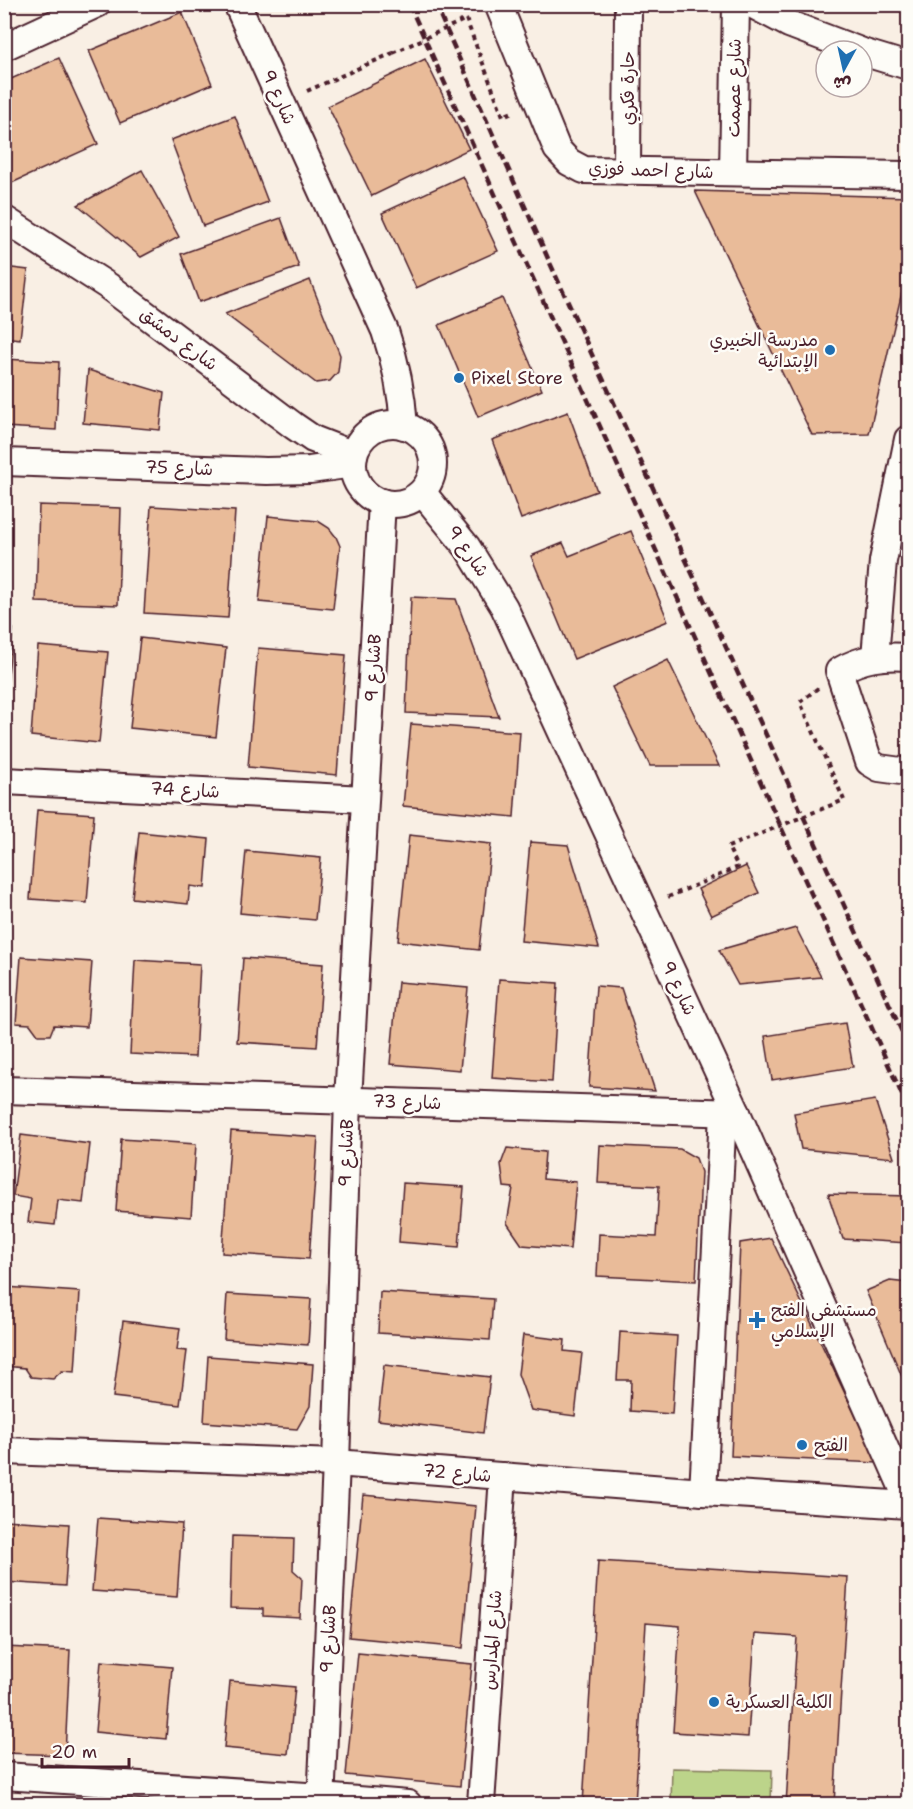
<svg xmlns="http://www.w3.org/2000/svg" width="913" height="1809" font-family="'Shantell Sans','Playpen Sans Arabic',sans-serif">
<rect width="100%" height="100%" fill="#f9efe4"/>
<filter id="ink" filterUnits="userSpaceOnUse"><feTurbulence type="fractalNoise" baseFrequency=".0167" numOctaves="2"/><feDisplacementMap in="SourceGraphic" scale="12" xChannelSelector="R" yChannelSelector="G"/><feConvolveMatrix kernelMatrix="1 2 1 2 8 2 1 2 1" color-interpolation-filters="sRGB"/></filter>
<g filter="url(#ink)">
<path fill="#bcd48a" stroke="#837a5a" stroke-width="1.5" d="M672,1768L772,1770L771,1804H671Z"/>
<g fill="#e9bb99" stroke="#4a1f2b" stroke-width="1.5">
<path d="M182,12L212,84L120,123L89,51Z"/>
<path d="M59,58L98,144L5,186L4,82Z"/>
<path d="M425,59L469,149L372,196L328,106Z"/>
<path d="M235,116L268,202L203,226L171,140Z"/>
<path d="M142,170L179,237L141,257L78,205Z"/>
<path d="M463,176L498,251L416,288L382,213Z"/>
<path d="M695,191L908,197V266L869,434L812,435Z"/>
<path d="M281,218L299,267L199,302L181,254Z"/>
<path d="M4,267L28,270L20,339L4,337Z"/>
<path d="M310,280L340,355L338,372L330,381L316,383L225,314Z"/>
<path d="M502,298L542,390L478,417L439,325Z"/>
<path d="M4,359L59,362L56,430L4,427Z"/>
<path d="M88,370L164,393L160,430L83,423Z"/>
<path d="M568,412L597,491L521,519L492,440Z"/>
<path d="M4,501L8,502L4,565Z"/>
<path d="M39,505L121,508L118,605L36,602Z"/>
<path d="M151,506L235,511L228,618L144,613Z"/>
<path d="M268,516L318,521L329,528L336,537L340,546L333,609L259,602Z"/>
<path d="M631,531L668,621L574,659L531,556L563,543L569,556Z"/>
<path d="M411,597L456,599L499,717L406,713Z"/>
<path d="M4,628L13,629L4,711Z"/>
<path d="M140,638L226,648L216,737L130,728Z"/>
<path d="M38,646L108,652L99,743L31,736Z"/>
<path d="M258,648L346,655L337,775L248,767Z"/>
<path d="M668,660L719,766H650L612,687Z"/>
<path d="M411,724L520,732L514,817L403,806Z"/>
<path d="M37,810L94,814L87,903L30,899Z"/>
<path d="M139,832L209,839L205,888L190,886L188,904L132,898Z"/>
<path d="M409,835L491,844L479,950L398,941Z"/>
<path d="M530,842L568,845L599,948L521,941Z"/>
<path d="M246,851L321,858L315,920L240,913Z"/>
<path d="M746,866L759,893L711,916L698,889Z"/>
<path d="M796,928L821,977L738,985L719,950Z"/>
<path d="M21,957L92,962L87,1027L54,1025L50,1035H38L30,1024L16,1023Z"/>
<path d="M243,958L323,964L317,1047L237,1042Z"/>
<path d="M135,960L200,964L195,1057L130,1054Z"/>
<path d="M499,979L558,983L552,1082L492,1078Z"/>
<path d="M398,982L468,988L460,1070L390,1064Z"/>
<path d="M596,986L621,988L655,1091L589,1087Z"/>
<path d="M845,1023L853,1067L772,1080L765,1036Z"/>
<path d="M875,1100L894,1158L801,1149L794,1113Z"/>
<path d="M231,1131L318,1137L309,1259L222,1253Z"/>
<path d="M21,1135L90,1144L83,1203L58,1200L55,1225L28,1222L31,1199L13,1196Z"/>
<path d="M121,1139L196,1144L191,1217L116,1211Z"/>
<path d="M600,1145L680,1149L696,1158L701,1172L696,1281L597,1276L599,1234L656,1237L659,1186L598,1183Z"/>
<path d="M507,1148L545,1152L543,1179L576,1182L570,1249L522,1245L507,1223L513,1188L504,1187L501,1164Z"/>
<path d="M403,1183L464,1187L459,1247L399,1242Z"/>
<path d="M828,1194L908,1196V1243L843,1239Z"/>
<path d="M771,1238L878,1463L731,1456L740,1243Z"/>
<path d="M890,1281L908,1283V1391L866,1291Z"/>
<path d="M5,1287L80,1292L75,1372L62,1371L53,1379L31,1377L25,1368L4,1366Z"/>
<path d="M380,1292L493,1299L490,1340L378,1333Z"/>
<path d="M227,1294L311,1299L308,1345L224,1339Z"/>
<path d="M123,1321L180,1328L177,1350L187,1351L180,1405L113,1397Z"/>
<path d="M620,1332L677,1336L672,1414L630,1411L631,1380H617Z"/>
<path d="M523,1335L565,1340L564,1351L582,1353L575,1416L531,1410L518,1374Z"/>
<path d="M208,1356L313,1364L310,1406L297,1429L204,1422Z"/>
<path d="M384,1365L490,1377L483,1433L378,1420Z"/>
<path d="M363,1495L476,1506L463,1648L349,1637Z"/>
<path d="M98,1518L182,1524L177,1597L92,1591Z"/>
<path d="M4,1520L69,1524L65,1586L4,1582Z"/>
<path d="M232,1536L294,1538L293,1570L302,1578L300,1618L263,1616V1609L230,1608Z"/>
<path d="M598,1561L848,1577L834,1804H786L797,1637L755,1634L748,1737L673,1732L680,1626L646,1623L635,1804H583Z"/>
<path d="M4,1647L70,1650L65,1755L4,1753Z"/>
<path d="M358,1653L472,1664L460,1786L346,1775Z"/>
<path d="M101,1661L172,1667L166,1739L95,1732Z"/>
<path d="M230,1681L295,1687L288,1754L224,1748Z"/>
</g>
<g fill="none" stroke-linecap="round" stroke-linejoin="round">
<defs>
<g id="minor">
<path d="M237,4L385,331C396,363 402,392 404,426"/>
<path d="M498,4L557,149L569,162L584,170L908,175"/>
<path d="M751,4L789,24L860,51"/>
<path d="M4,47L97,4"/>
<path d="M862,52L908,66"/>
<path d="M627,171L628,4"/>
<path d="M733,172L736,4"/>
<path d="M4,219L108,286L294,426L313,439L354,455"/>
<circle cx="393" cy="464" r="40"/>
<path d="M4,462L266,471L310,470L353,464"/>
<path d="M422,492L467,547L504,607L737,1113L908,1500"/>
<path d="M875,657L883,561L908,439"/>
<path d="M908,657C883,655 862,658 839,671L869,762L879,768L908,772"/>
<path d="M4,781L365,799"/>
<path d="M4,1090L737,1113"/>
<path d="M4,1451L336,1463L703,1492L908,1505"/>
<path d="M703,1492L723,1114"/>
<path d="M4,1776L321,1797L408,1804"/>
<path d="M321,1804L336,1463L348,1100L382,502"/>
<path d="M481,1804L503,1476"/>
</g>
</defs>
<use href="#minor" stroke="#4a1f2b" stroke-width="30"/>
<g stroke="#4a1f2b" stroke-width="4" stroke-dasharray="4.5 4.5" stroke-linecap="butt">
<path d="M466,19L503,116L515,111"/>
<path d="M307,91L393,53"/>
<path d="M818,688L800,702L844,800"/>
<path d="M668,897L738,867L728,847"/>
</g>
<use href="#minor" stroke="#fdfcf7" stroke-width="26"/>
<g stroke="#4a1f2b" stroke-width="4.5" stroke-dasharray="9 4.5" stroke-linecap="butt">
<path d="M409,4L908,1108"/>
<path d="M435,4L550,263L908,1045"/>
</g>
<g stroke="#4a1f2b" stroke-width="4" stroke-dasharray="4.5 4.5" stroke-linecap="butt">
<path d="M393,53L466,19"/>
<path d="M728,847L844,800"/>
</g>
</g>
</g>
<g fill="#1f6fb2" stroke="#fdfcf7" stroke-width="2">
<circle cx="830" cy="350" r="6"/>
<circle cx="459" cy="378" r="6"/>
<path d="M754 1311h6v6h6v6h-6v6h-6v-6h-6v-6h6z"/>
<circle cx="802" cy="1445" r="6"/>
<circle cx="714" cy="1702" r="6"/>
</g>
<g text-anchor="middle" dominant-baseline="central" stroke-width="5" stroke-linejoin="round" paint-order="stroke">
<g font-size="18" fill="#4a1f2b" stroke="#fdfcf7">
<text transform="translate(628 88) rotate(-90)">حارة فكري</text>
<text transform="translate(734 88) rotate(-89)">شارع عصمت</text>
<text transform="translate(279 97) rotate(66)">شارع 9</text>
<text transform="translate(651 170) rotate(2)">شارع احمد فوزي</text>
<text transform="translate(179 339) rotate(37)">شارع دمشق</text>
<text transform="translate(179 468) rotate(2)">شارع 75</text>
<text transform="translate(468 551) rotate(55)">شارع 9</text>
<text transform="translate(373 668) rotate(-87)">شارع 9B</text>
<text transform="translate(185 790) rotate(3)">شارع 74</text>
<text transform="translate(679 988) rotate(65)">شارع 9</text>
<text transform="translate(407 1102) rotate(2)">شارع 73</text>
<text transform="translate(346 1153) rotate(-88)">شارع 9B</text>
<text transform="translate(457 1473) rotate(5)">شارع 72</text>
<text transform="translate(328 1639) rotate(-87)">شارع 9B</text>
<text transform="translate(492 1640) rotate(-86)">شارع المدارس</text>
</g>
<g font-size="18" fill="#4a1f2b" stroke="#fdfcf7" text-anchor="start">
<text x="818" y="340" text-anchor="end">مدرسة الخبيري<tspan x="818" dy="21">الإبتدائية</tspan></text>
<text x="471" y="378">Pixel Store</text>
<text x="771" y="1310">مستشفى الفتح<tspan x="771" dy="21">الإسلامي</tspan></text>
<text x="814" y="1445">الفتح</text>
<text x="726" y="1702">الكلية العسكرية</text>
</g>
</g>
<rect width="913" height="1809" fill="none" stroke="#fdfcf7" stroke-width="24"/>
<rect x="12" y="12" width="889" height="1785" fill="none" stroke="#4a1f2b" stroke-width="2" filter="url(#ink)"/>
<g transform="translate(844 69) rotate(188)"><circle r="28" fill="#fdfcf7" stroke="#b5a4a5" stroke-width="1.5"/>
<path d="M0-4.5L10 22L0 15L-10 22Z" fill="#1f6fb2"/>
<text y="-9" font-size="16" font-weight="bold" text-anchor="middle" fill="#4a1f2b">ش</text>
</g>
<path d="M42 1758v9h87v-9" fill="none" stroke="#4a1f2b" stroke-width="3"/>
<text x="51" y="1758" font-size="18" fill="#4a1f2b" stroke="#fdfcf7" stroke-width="4.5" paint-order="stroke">20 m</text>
</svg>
